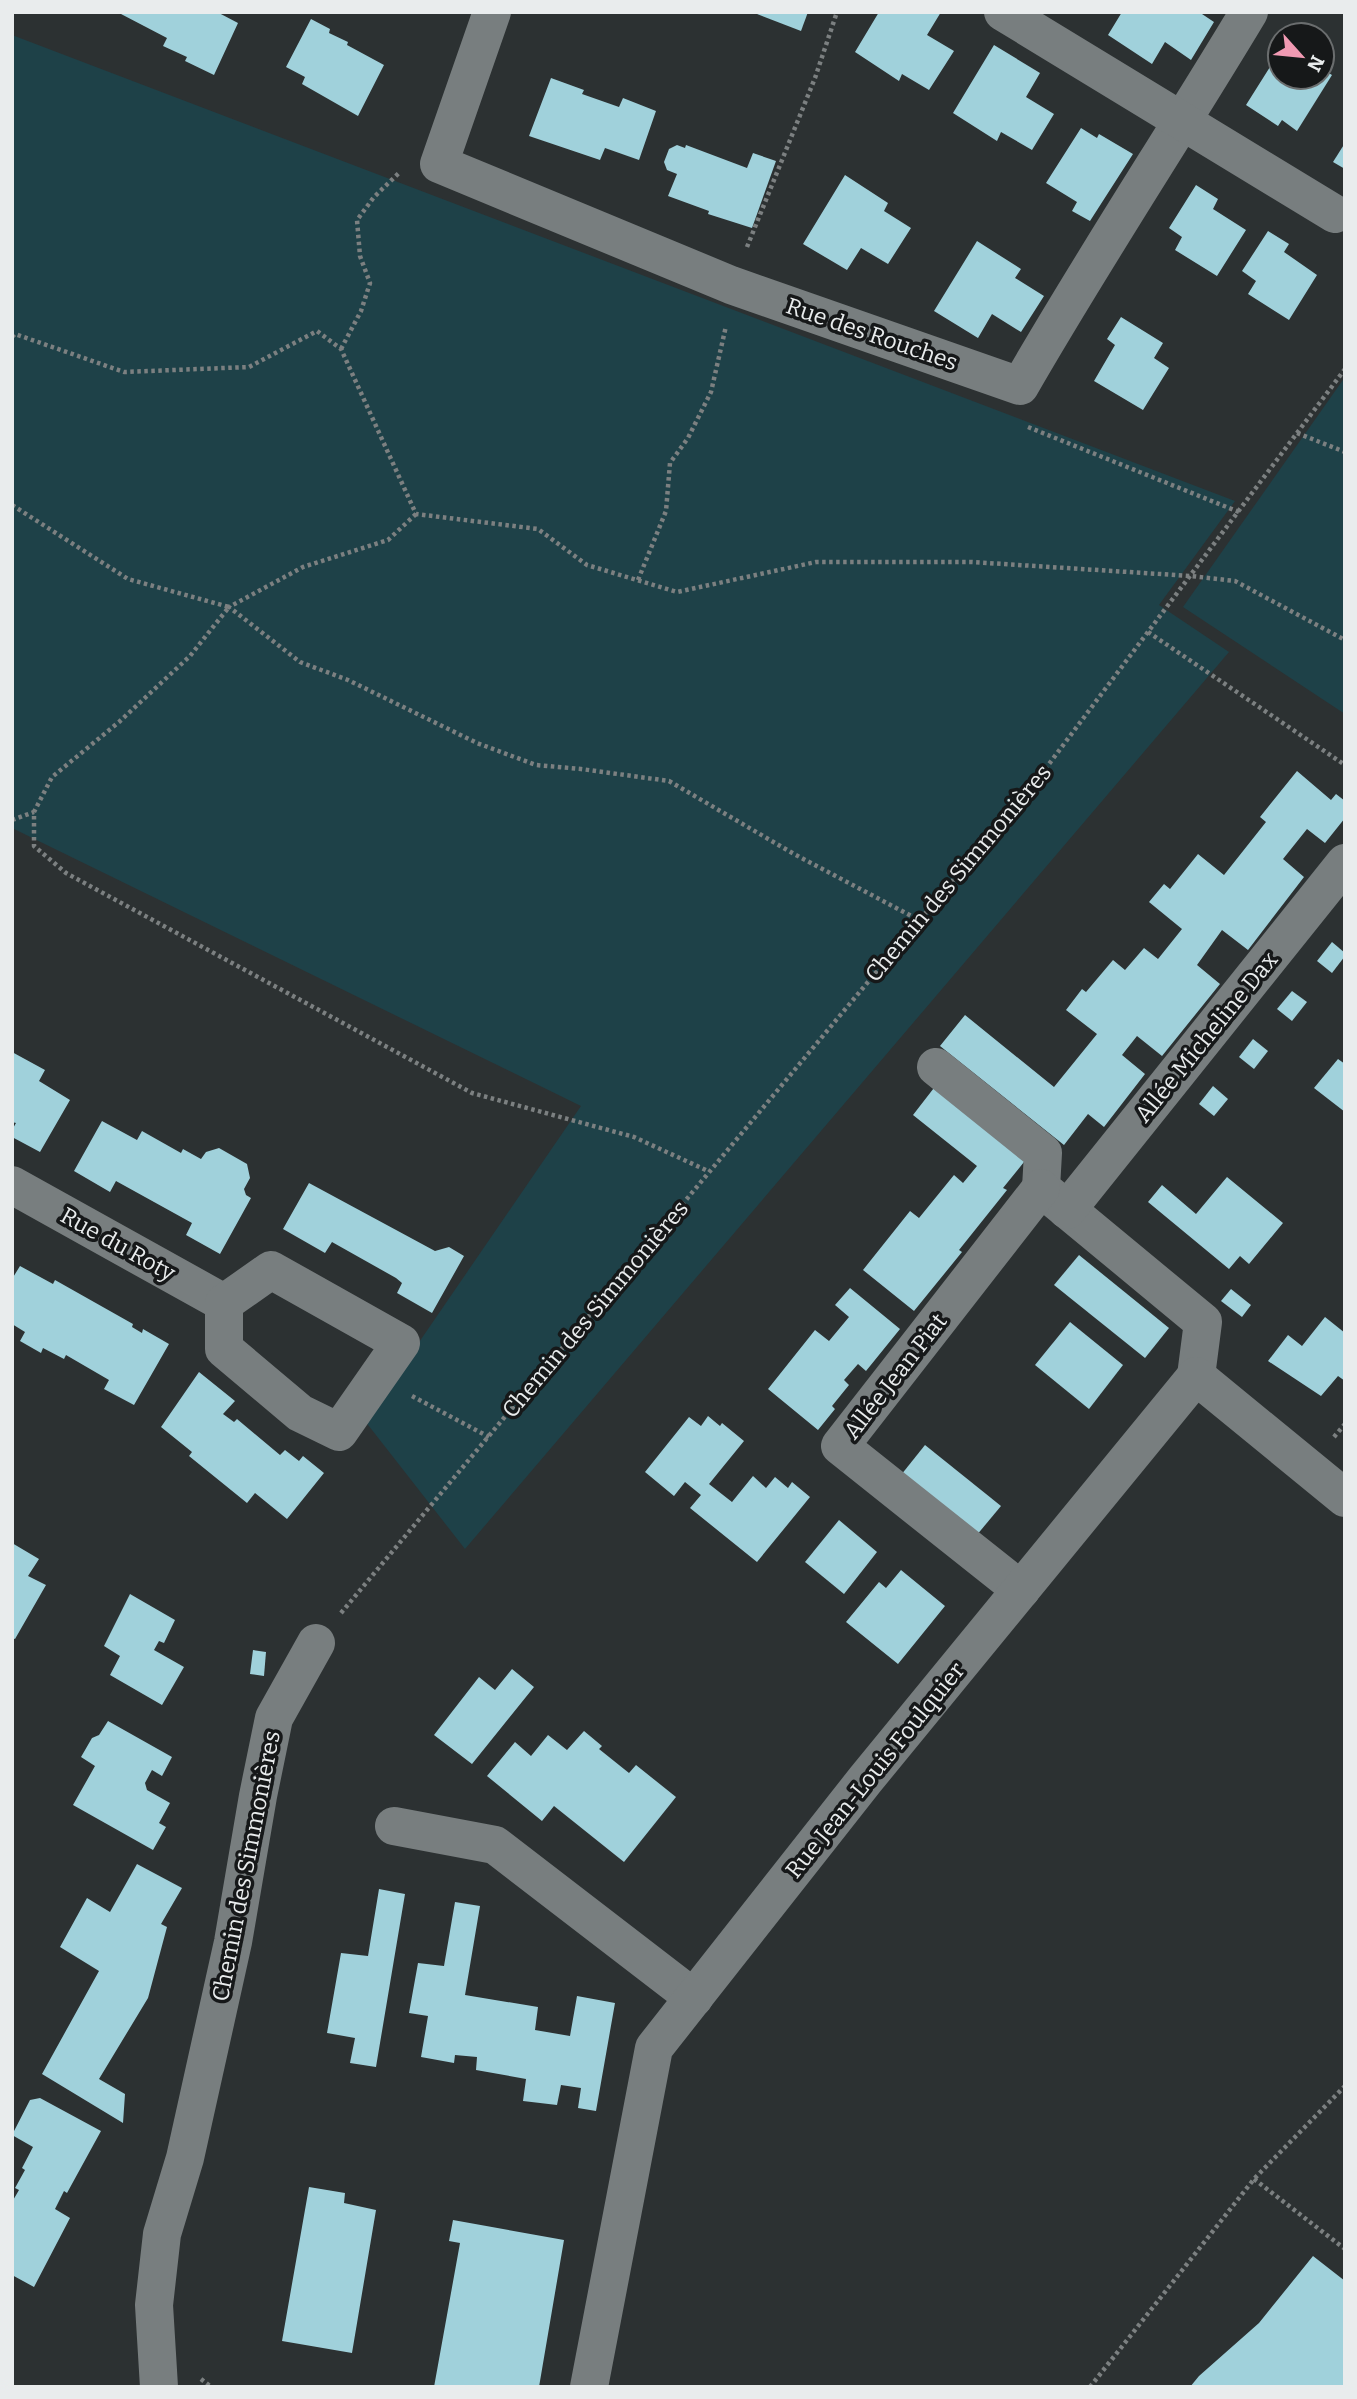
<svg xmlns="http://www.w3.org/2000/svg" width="1357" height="2399" font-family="Bitter,serif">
<rect width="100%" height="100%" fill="#2c3132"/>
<g fill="#1e4148">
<path d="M12,35L1235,501L1159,605L1229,652L465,1549L365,1421L581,1106L12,828Z"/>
<path d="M1345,377V714L1183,607Z"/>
</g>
<g fill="#a0d1db">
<path d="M122,12H217L238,23L214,75L185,61L187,57L163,46L167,38L121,14Z"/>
<path d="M752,12H808L801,31Z"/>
<path d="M879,12H941L927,35L954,51L929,90L902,74L899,81L855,52Z"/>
<path d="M1122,12H1199L1214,22L1191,60L1165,42L1152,64L1108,35Z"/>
<path d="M311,19L330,29L329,33L348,42L347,45L384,65L358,116L302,84L305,77L286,67Z"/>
<path d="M994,45L1040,73L1026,97L1054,114L1032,150L1001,132L997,141L953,113Z"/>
<path d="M1280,51V77H1322V69L1332,75L1297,131L1282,120L1278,126L1246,105Z"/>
<path d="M551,78L584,90L582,94L619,107L623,98L656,111L639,160L605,148L600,160L529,136Z"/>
<path d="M1081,128L1097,138L1099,134L1133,154L1090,221L1072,211L1077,202L1046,183Z"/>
<path d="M1345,143V169L1333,162Z"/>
<path d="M677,145L685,148L686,145L747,168L753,153L776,161L752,228L708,214L709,211L668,196L677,174L667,170L664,162L669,149Z"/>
<path d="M845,175L888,203L884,211L911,228L888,264L861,248L847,270L803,244Z"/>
<path d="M1196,185L1218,199L1213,209L1246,230L1217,276L1175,250L1182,237L1169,228Z"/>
<path d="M1268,231L1289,244L1284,252L1317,275L1289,320L1248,294L1256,281L1242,271Z"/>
<path d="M977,241L1021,269L1015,278L1044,296L1021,332L992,314L978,338L934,311Z"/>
<path d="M1121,317L1163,343L1154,358L1169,368L1143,410L1094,381L1115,345L1107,339Z"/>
<path d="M1297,771L1331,800L1336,794L1345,801V818L1325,843L1307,829L1283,859L1304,877L1248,950L1222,930L1197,965L1220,984L1162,1056L1137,1036L1122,1055L1145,1074L1104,1127L1088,1114L1064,1145L940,1046L965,1015L1054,1087L1097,1034L1066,1010L1082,989L1086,992L1113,960L1125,970L1144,948L1158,959L1182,929L1149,902L1164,884L1170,889L1198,854L1224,875L1266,822L1260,817Z"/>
<path d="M1332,942L1345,953V956L1332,973L1317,961Z"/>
<path d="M1292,991L1307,1002L1292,1021L1277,1009Z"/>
<path d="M1253,1039L1268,1051L1254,1069L1239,1057Z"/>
<path d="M12,1052L45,1070L39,1081L70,1100L40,1152L12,1137V1130L16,1123L12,1122Z"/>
<path d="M1338,1059L1345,1064V1112L1314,1088Z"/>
<path d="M937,1084L1028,1157L1003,1188L1007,1190L959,1250L962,1252L914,1311L863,1270L910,1211L919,1218L954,1175L963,1183L977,1166L913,1115Z"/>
<path d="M1213,1086L1228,1099L1214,1116L1199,1104Z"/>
<path d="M102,1121L137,1140L142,1131L181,1153L183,1149L201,1159L206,1152L219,1148L247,1164L250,1178L244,1189L246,1195L251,1198L220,1254L186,1235L192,1223L116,1181L110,1192L74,1171Z"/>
<path d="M1227,1177L1283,1223L1249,1264L1240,1256L1229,1269L1148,1202L1162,1185L1196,1214Z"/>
<path d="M309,1183L435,1251L449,1247L464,1256L432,1313L397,1293L402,1283L396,1278L332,1242L325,1253L283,1229Z"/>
<path d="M1079,1255L1169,1328L1145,1358L1054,1285Z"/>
<path d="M20,1266L53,1284L55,1280L133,1324L132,1327L142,1333L143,1329L169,1344L134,1405L104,1389L109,1380L66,1355L64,1359L43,1348L41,1353L20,1341L25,1332L12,1324V1279Z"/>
<path d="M850,1288L900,1329L866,1371L858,1364L844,1380L849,1385L832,1406L835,1409L818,1430L768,1389L815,1330L829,1341L849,1317L835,1305Z"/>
<path d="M1231,1289L1251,1305L1242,1317L1221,1301Z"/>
<path d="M1325,1317L1345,1333V1381L1338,1376L1321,1396L1268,1361L1288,1335L1302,1346Z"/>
<path d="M1070,1322L1123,1365L1089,1409L1035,1365Z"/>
<path d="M199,1372L235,1401L223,1414L234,1422L237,1419L280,1455L285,1450L299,1461L303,1456L324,1473L287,1519L255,1493L247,1503L189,1456L192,1452L161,1427Z"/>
<path d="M708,1416L720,1426L722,1423L744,1441L709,1484L732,1502L753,1476L766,1488L775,1477L788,1488L792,1482L810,1497L757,1562L690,1508L701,1495L685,1482L674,1496L645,1472L689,1417L701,1426Z"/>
<path d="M925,1445L1001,1506L976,1536L901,1475Z"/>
<path d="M839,1520L877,1552L844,1594L805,1562Z"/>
<path d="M12,1543L39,1559L28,1576L46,1585L15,1639L12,1638Z"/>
<path d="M901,1570L945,1606L898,1664L846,1622L879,1582L886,1588Z"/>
<path d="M130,1594L175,1620L164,1643L159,1641L154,1650L184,1667L162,1705L110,1675L120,1656L104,1646Z"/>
<path d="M253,1650L266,1652L264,1676L250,1674Z"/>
<path d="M512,1669L534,1687L472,1764L434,1735L479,1677L495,1690Z"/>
<path d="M108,1721L172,1757L162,1776L152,1770L145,1783L147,1790L170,1803L159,1823L166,1827L153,1850L73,1805L95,1766L81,1757L92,1738L99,1735Z"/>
<path d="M584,1731L602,1746L599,1749L629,1773L636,1765L676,1797L624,1862L554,1806L542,1821L487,1776L515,1742L531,1756L548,1735L567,1750Z"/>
<path d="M137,1864L182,1888L161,1924L167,1927L148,1998L99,2079L125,2094L123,2123L42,2074L99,1971L60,1947L87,1898L110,1912Z"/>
<path d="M379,1889L405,1894L376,2067L350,2063L355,2038L327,2033L341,1953L368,1956Z"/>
<path d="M455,1902L480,1906L465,1995L538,2007L535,2030L570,2036L577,1996L615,2003L596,2111L578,2108L581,2088L561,2085L557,2105L523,2101L526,2079L476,2070L477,2057L455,2055L454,2063L421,2057L428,2016L409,2013L418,1963L444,1966Z"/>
<path d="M40,2098L101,2131L67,2193L64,2191L55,2209L70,2218L34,2287L12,2275V2202L19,2190L15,2188L25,2170L22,2168L33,2147L12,2135L30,2100Z"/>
<path d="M309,2187L345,2193L344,2203L376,2210L352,2353L282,2341Z"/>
<path d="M453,2220L564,2240L539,2387H434L460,2243L449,2241Z"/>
<path d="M1313,2256L1345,2281V2387H1190L1199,2376L1259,2323Z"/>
</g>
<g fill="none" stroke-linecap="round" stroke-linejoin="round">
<g stroke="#7c8081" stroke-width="4.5" stroke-dasharray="3.5 3.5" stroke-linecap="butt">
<path d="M747,247L815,78L837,12"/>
<path d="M12,337L15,334L124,372L249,367L317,331L341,349L416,514L538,529L587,565L677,592L816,562H972L1191,576L1235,581L1345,640"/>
<path d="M341,349L361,311L370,283L360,256L357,220L374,197L400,172"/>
<path d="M1028,427L1239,512"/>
<path d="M1297,433L1345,452"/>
<path d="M12,505L128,579L229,607L190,656L119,722L52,777L34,812V846L66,873L472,1093L634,1137L708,1171"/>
<path d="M416,514L388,540L303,567L229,607L300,662L348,680L477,743L536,765L581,769L669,781L794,854L919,920"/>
<path d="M638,580L666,511L670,463L688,438L711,392L726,326"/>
<path d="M1148,632L1345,765"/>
<path d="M12,820L34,812"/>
<path d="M412,1396L489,1437"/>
<path d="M1334,1437L1345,1424"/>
<path d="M341,1613L1040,776L1345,369"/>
<path d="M1254,2179L1345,2249"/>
<path d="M201,2379L211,2387"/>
<path d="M1090,2387L1254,2179L1345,2086"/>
</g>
<g stroke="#787e7f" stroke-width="38">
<path d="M492,12L439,164L731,285L1020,386C1093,259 1174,137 1249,12"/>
<path d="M1003,12L1335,214"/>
<path d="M936,1067L1043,1153L1041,1188L1203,1322L1196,1376"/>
<path d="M12,1185L224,1303"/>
<path d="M1067,1210L1345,863"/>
<path d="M271,1270L401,1343L339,1432L300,1413L224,1349V1303Z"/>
<path d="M1021,1590L840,1446L1041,1188"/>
<path d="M394,1826L495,1845L694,1998"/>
<path d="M159,2387L154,2305L162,2234L185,2158L233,1942L258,1796L274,1718L316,1643"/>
<path d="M589,2387L654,2048L865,1780L1196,1376L1345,1498"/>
</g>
</g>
<g text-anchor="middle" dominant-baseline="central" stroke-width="7" stroke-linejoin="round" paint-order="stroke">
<g font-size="23" fill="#e9eced" stroke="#161819">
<text transform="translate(872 334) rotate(19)">Rue des Rouches</text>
<text transform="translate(958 873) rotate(-50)">Chemin des Simmonières</text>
<text transform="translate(1206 1037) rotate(-51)">Allée Micheline Dax</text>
<text transform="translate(118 1244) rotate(29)">Rue du Roty</text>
<text transform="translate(595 1309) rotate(-50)">Chemin des Simmonières</text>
<text transform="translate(895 1376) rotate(-52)">Allée Jean Piat</text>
<text transform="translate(875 1770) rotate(-51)">Rue Jean-Louis Foulquier</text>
<text transform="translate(246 1866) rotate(-79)">Chemin des Simmonières</text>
</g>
</g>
<rect width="1357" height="2399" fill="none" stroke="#e9eced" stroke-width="28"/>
<g transform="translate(1301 56) rotate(117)"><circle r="33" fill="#161819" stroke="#6a6d6e" stroke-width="2"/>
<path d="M0-5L12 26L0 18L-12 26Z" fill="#f19ab3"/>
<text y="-10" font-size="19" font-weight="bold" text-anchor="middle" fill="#e9eced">N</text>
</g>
</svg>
